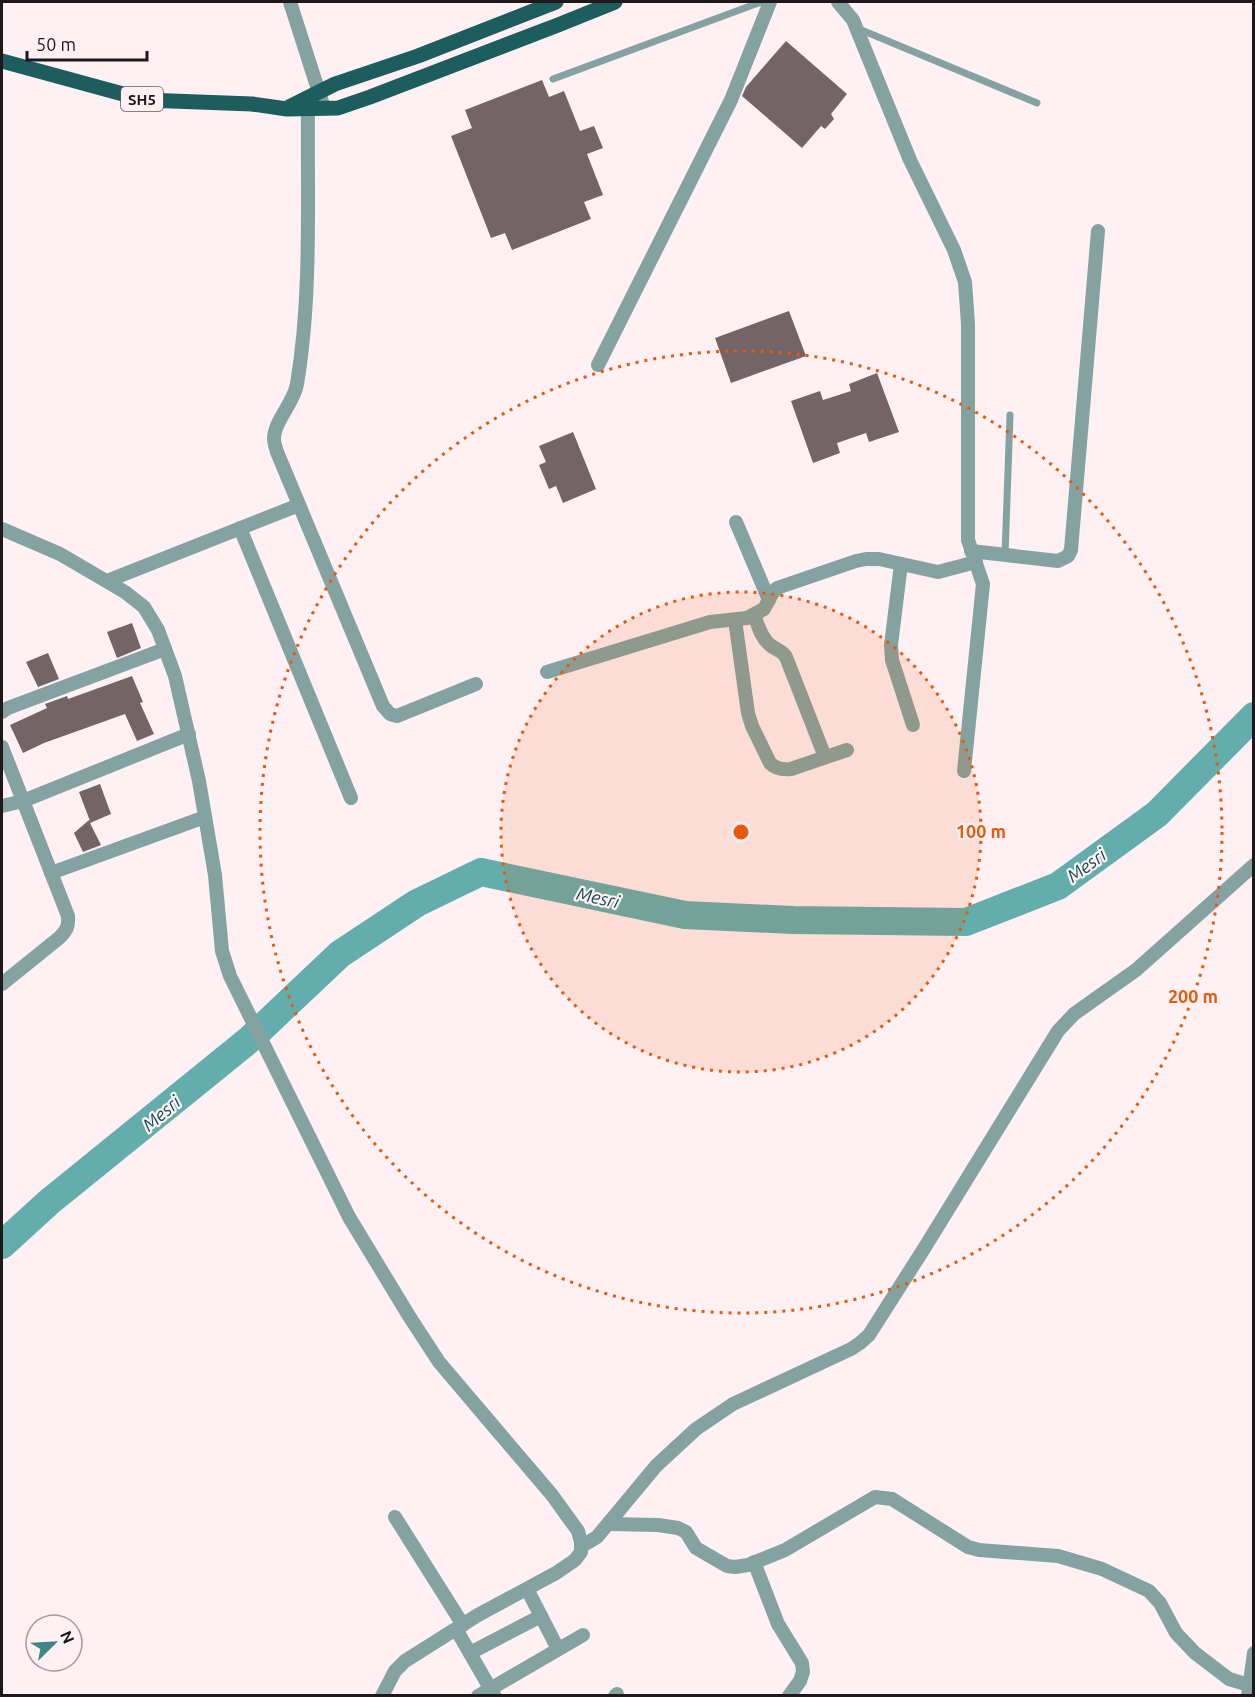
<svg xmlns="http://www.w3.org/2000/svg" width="1255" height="1697" font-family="Ubuntu,sans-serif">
<rect width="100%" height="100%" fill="#fef0f3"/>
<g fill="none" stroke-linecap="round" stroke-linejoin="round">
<path stroke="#63adac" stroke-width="28" d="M2,1245L49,1202L250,1039L340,954L417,903L481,872L685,915L793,920L966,922L1058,886L1157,814L1254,716"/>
</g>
<g fill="#726467">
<path d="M786,41L847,94L831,114L834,119L825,129L821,126L802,148L742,96L746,87Z"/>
<path d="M542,80L549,97L564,91L580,131L594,126L603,148L587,154L603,195L584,202L591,219L512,250L505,233L491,238L451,136L472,128L465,110Z"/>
<path d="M789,311L806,356L731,383L715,338Z"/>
<path d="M877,373L899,432L869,442L866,433L837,443L840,453L813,463L791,401L820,391L823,400L851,391L849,384Z"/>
<path d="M573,432L596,489L563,503L556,486L549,489L539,465L546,462L539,446Z"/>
<path d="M132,623L141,648L117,658L107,632Z"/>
<path d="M48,653L59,679L38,687L26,662Z"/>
<path d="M132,676L143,702L140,703L154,734L137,741L125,714L44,743L23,753L10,725L47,708L45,704L67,696L68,699Z"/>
<path d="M100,784L111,814L90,823L101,845L83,852L74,833L89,820L90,821L79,792Z"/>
</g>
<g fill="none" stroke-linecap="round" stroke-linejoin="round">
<g stroke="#84a2a1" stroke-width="7">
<path d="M859,29L1037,103"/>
<path d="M553,79L761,2"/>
<path d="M1005,555L1010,415"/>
</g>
<g stroke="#84a2a1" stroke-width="14">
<path d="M290,2L324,108"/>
<path d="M838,2L853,20L910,160L954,250L965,282L968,324V540L983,584L964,771"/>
<path d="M308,108C307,200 312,294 297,384C294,403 274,421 274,439C274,443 276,448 277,452L383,706L390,714L397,716L476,684"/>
<path d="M598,365L731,100L770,2"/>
<path d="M736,522L769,600"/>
<path d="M240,528L351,798"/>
<path d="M2,529L60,554L125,592L144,607L158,630L175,676L199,781L215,875L222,951L230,976L349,1217L409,1316L439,1362L552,1495L578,1531L581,1542V1552L575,1560L556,1573L478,1615L405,1661L395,1671L382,1696"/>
<path d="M971,551L1058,561L1068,556L1071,550L1098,231"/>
<path d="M901,564L891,645L892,660L913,725"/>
<path d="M107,581L299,505"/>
<path d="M754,615C758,625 761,638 770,645C776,650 782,650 786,657L825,757"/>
<path d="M735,620L748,713L752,726L770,763C776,769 783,770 791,769L847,750"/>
<path d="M547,672L710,622L747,618L764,609L773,592L777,588L856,561L866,559H879L938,572L976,562"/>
<path d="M2,712L8,708L165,649"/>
<path d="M2,747L68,916C69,927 66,931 59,938L2,984"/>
<path d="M2,806L23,801L189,734"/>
<path d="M51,873L205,817"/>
<path d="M395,1517L463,1625"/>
<path d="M608,1524L658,1525L678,1528L686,1532L696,1548L727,1566L735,1567L748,1565L785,1550L875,1497L892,1499L968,1547L979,1550L1058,1556L1102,1569L1149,1591L1160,1603L1176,1633L1195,1653L1229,1679L1249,1685"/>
<path d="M582,1546L597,1537L656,1466L696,1429L733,1404L851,1349L860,1343L869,1335L925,1247L1058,1031L1074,1014L1136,970L1254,865"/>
<path d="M754,1562L778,1624L802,1663L803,1672L800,1681L789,1696"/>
<path d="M527,1589L558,1649"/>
<path d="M456,1629L494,1695"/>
<path d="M470,1653L541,1616"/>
<path d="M478,1696L583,1635"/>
<path d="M615,1696L617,1694"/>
<path d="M1248,1696L1254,1653"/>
</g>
<g stroke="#1e5d5d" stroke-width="15">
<path d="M2,61L145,100L252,104L287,109L338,108L370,97L558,25L615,2"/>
<path d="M289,107L335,84L418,56L556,2"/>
</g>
</g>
<circle cx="741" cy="832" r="240" fill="#e8590c" fill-opacity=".12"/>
<g fill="none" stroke="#e8590c" stroke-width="3" stroke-dasharray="3 6">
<circle cx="741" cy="832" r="240"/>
<circle cx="741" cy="832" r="481"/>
</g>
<g text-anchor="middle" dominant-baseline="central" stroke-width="4.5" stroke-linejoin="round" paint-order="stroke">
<rect fill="#fef0f3" stroke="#61595b" stroke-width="1.5" x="121" y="87" width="42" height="24" rx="4.5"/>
<g font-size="15" font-weight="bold" fill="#1e181a">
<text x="142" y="99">SH5</text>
</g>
<g font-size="18" font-style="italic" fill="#0b4f4f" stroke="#fef0f3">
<text transform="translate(1086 865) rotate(-36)">Mesri</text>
<text transform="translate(598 897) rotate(12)">Mesri</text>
<text transform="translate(161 1113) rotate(-40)">Mesri</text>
</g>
</g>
<circle cx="741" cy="832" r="9" fill="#e8590c" stroke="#fef0f3" stroke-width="3"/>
<g font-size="18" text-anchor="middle" font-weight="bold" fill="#e8590c" stroke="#fef0f3" stroke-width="4.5" stroke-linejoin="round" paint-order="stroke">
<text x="981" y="838">100 m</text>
<text x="1193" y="1003">200 m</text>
</g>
<rect width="1255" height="1697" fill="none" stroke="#1e181a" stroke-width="6"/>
<g transform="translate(54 1643) rotate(66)"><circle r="28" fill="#fef0f3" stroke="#a49a9c" stroke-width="1.5"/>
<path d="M0-4.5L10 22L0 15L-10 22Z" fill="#3f8786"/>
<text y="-9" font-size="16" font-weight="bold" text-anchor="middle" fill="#1e181a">N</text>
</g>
<path d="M27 51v9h120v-9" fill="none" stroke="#1e181a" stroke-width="3"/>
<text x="36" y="51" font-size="18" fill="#1e181a" stroke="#fef0f3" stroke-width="4.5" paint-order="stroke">50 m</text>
</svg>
